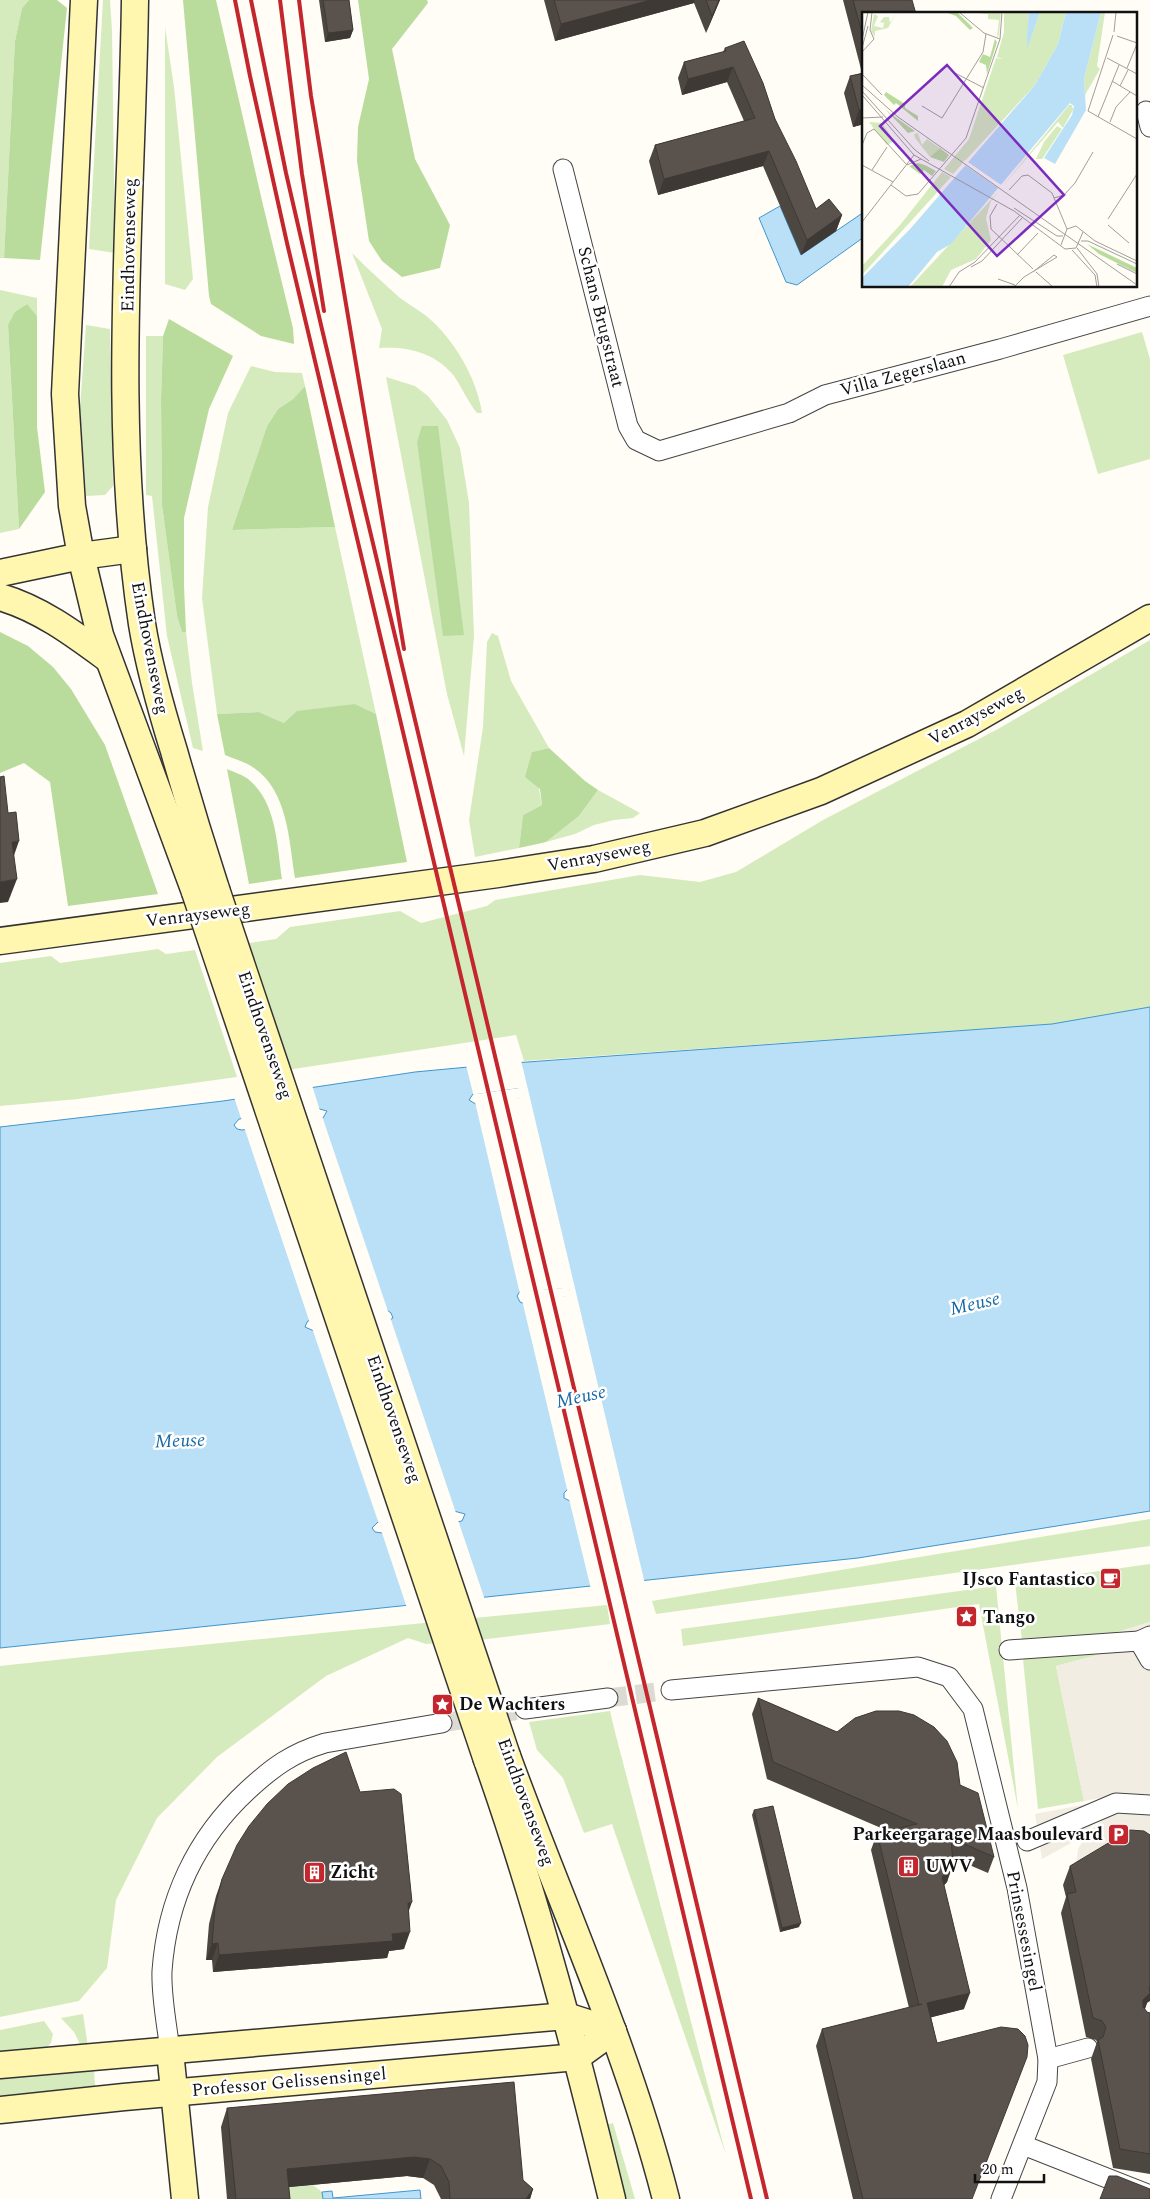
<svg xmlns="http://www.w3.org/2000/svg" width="1150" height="2199" font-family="Spectral,serif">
<rect width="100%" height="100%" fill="#fffdf5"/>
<g fill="#d5ebbd">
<path d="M0,0H29L22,8L15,41L4,258H0Z"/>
<path d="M103,0H110L112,31L115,253L89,249Z"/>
<path d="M165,27L174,87L193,279L185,290L165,284Z"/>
<path d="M352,253C368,269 383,283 400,298C408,304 417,309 425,315C453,337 477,378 482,413H477C468,402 462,388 454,376C436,353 408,346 379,348L382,329Z"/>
<path d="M0,290L37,298V316L26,304L8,325L19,529L0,533Z"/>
<path d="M86,325L110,329L113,486L105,495L86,496L80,408Z"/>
<path d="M1142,332L1150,359V459L1098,474L1063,355Z"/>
<path d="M146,336H163L161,400L162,505L177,616L182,632H186L192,683L203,751L193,748L167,636L152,496L146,495Z"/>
<path d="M251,366L275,372L302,373L305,386L293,399L278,409L267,426L232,530L335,527L376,714L355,704L284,723L259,712L217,714L202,598L208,507L228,413Z"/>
<path d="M386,377L415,386L428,396L447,420L460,448L469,503L474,636L464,756L447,694Z"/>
<path d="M492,633L498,636L511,681L549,748L532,752L542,805L523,815L519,848L475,857L469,820L483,727L487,642Z"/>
<path d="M1150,640V1007L1052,1024L524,1061L516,1035L287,1070L243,944L276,939L290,927L400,911L421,923L487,906L495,900L640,875L700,882L736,872L823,820L998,729Z"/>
<path d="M598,790L640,813L633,818L614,820L594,825L575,834L546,842L579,816Z"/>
<path d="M158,949L166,954L195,950L237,1077L78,1099L0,1106V963L51,956L60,963Z"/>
<path d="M1150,1519V1546L656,1614L652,1601Z"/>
<path d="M1150,1564V1622L1111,1634L1022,1640L1015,1583Z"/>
<path d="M996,1586L1018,1809L979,1604L683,1646L681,1629Z"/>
<path d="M607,1605L610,1624L479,1640L426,1644L408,1638L326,1676L217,1757L157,1818L116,1900L107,1968L79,2001L0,2017V1666L130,1652Z"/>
<path d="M1113,1651L1056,1666L1084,1801L1038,1809L1023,1659Z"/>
<path d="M610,1711L616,1736L726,2155L612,1824L584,1833L563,1778L537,1750L529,1722Z"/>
<path d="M83,2014L88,2047L82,2048L74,2032L61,2018Z"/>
<path d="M44,2021L53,2034L51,2043L43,2052L0,2056V2030Z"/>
<path d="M94,2069L95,2086L0,2096V2079Z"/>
<path d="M613,2123L635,2199H624L606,2125Z"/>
<path d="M313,2185L322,2192L323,2199H228L227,2193Z"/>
</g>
<g fill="#b9dc9c">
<path d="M29,0H57L67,8L40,260L4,258L15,41L22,8Z"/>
<path d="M183,0H216L263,205L293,328L294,344L261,336L211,304L209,296Z"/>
<path d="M358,0H427L428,3L392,49L415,159L450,225L440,268L402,277L382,261L369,241L357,161L358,127L369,79Z"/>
<path d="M27,304L37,316V427L45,492L19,529L8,325L15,312Z"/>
<path d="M169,319L233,356L209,409L184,518V586L186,632H182L177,616L162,505L161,400L163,336Z"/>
<path d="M305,386L335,527L232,530L267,426L278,409L293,399Z"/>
<path d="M422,426H438L464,635L443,636L417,442Z"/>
<path d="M0,632L28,646L53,667L71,689L105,745L158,894L68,906L50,782L24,763L0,773Z"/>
<path d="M355,704L376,714L407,862L295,878C289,841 288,791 254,768C246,762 234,759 225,755L217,714L259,712L284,723L297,711Z"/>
<path d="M549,748L585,781L598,790L579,816L546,842L519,848L523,815L542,805L540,789L525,777L532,752Z"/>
<path d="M227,769C234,772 243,775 248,779C277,802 277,846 282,879L249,884Z"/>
</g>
<g fill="#f1ede2">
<path d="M1150,1622V1795L1124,1794L1084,1801L1056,1666L1113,1651L1111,1634Z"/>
<path d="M1124,1797L1128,1808L1095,1822L1080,1838L1042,1859L1035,1814Z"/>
<path d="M1128,1811L1150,1814V1861L1075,1878L1078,1849L1089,1831L1106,1818Z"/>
</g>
<g fill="#b9e0f7" stroke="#3f96cf" fill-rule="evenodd">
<path d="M780,206L801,255L864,212V237L797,285L786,282L759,218Z"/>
<path d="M1150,1007V1511L858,1558L0,1648V1127L223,1101L415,1072L500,1064L1052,1024ZM523,1087L525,1098L479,1106L469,1100L473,1094ZM316,1108L327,1111L323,1118L242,1130L237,1129L234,1125L239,1119ZM570,1287L571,1296L525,1304L520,1302L517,1296L520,1291ZM387,1310L391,1313L393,1318L386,1322L314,1331L305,1327L307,1322L311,1319ZM617,1484L618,1494L574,1503L564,1498V1493L568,1489ZM454,1511L465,1514L462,1521L382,1533L375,1532L372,1528L378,1522Z"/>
<path d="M420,2190L421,2199H323L322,2192L332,2191L333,2198Z"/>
</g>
<g fill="#fffdf5">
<path d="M521,1060L645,1584L591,1589L569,1499L613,1494L617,1491V1488L613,1486L573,1490L568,1493L522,1300L567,1296L570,1293V1290L567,1288L530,1291L520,1294L475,1102L521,1098L523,1095L522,1089L519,1088L477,1094L474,1097L466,1065Z"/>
<path d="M312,1085L320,1111L242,1121L234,1097Z"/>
<path d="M322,1116L389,1314L384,1313L310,1323L244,1127Z"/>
<path d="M390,1317L456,1513L379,1524L312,1328Z"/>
<path d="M458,1520L485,1600L407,1608L381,1530Z"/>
</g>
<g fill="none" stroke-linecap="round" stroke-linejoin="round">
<g stroke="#dbdad3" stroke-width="19" stroke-dasharray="19 9" stroke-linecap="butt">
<path d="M608,1698L671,1690"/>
<path d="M442,1723L525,1709"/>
</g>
<defs>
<g id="street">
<path d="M1146,111L1150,127"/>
<path d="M563,169L628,426L636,440L659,451L789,413L825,395L1000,349L1150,306"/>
<path d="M1139,1641L1150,1660"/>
<path d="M1009,1650L1139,1641L1150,1636"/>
<path d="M671,1690L918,1667L949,1677L973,1709L1017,1888L1048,2059L1047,2082L1001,2199"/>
<path d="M525,1709L608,1698"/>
<path d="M1027,1841L1116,1803L1150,1805"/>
<path d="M170,2051C167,2025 161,1997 162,1971C167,1900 196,1838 248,1790C273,1767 292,1753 325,1743L442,1723"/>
<path d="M1048,2059L1088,2048"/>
<path d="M1023,2145L1150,2195"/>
</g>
<g id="secondary">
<path d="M84,0L65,394L72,506L81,556L100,635L195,892"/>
<path d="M135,0C132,208 111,417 142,624C149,667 161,709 174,751C187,797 201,843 216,889"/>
<path d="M0,573L81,556L133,549"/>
<path d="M0,597C41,609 74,634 108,659"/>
<path d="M0,941L498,874L594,859L705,833L821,791L967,724L1150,618"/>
<path d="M507,1756C561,1904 627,2046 666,2199"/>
<path d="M487,1760C538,1904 576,2051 612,2199"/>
<path d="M170,2051L185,2199"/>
<path d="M0,2065L566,2016L613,2031"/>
<path d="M0,2110L124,2097L577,2057L613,2031"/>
</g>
</defs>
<use href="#street" stroke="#444" stroke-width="21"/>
<use href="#secondary" stroke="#333" stroke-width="29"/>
<use href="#street" stroke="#fff" stroke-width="19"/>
<use href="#secondary" stroke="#fff6b0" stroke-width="26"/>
<g stroke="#c4262e" stroke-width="4">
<path d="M235,0L250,76L287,243L751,2199"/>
<path d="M251,0L286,173L321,325L767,2199"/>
<path d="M280,0L302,174L324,311"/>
<path d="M299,0L311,96L404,649"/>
</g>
<defs>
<g id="secondary-bridge">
<path d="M216,889L507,1756"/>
<path d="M195,892L487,1760"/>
</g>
</defs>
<use href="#secondary-bridge" stroke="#333" stroke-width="29" stroke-linecap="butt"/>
<use href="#secondary-bridge" stroke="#fff6b0" stroke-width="26"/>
</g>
<g fill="#4d4742">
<path d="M319,0H349L353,30L350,38L325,42Z"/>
<path d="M544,0H720L706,33L694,3L555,41Z"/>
<path d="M843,0H912L864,14V124L853,127L844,93L850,76L862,73Z"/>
<path d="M725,48L775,119L816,209L842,215L836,231L801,255L763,166L658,195L649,161L655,145L744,121L727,82L682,95L678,78L684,62L723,52Z"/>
<path d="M758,1698L960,1785L994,1857L988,1873L953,1858L947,1882L944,1885L964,2009L931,2017L972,2199H853L816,2046L822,2029L909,2008L871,1850L877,1833L888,1831L767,1779L752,1714Z"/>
<path d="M360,1792L409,1913L404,1949L389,1951L387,1958L213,1972L212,1960H206L209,1924L216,1896L222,1879Z"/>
<path d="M754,1810L799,1927L780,1932L752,1815Z"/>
<path d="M1070,1866L1147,2003L1145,2009L1147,2012L1150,2013V2174L1113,2168L1091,2059L1097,2042L1096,2040L1086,2037L1061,1913L1066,1897L1063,1885Z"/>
<path d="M227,2108L523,2180L533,2189L530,2199H441L434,2185L423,2178L407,2176L288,2187L290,2199H227L221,2127Z"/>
</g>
<g fill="#3f3936">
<path d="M651,0H695L694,3L555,41L561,24Z"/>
<path d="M719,0H720L706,33L712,16Z"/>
<path d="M353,30L350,38L325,42L328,33Z"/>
<path d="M733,67L727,82L682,95L688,79Z"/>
<path d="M864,109V124L853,127L859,110Z"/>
<path d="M769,151L763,166L658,195L664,179Z"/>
<path d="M842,215L836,231L801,255L807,240Z"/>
<path d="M19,841L11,864L12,842Z"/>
<path d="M17,879L8,902L0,903V882Z"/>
<path d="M953,1865L947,1882L936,1894L942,1877Z"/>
<path d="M412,1902L406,1919L408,1903Z"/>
<path d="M801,1923L799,1927L780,1932L782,1928Z"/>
<path d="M410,1932L404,1949L389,1951L387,1958L213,1972L219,1955Z"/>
<path d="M218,1943L212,1960H206L212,1944Z"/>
<path d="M1150,1986V2001L1147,2003L1144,2011L1143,2000Z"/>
<path d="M970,1993L964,2009L921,2020L927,2003Z"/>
<path d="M414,2157L430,2159L423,2178L407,2176L280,2188L287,2169Z"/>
<path d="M533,2189L530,2199H526Z"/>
</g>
<g fill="#5a524d" stroke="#3f3936">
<path d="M323,0H349L353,30L328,33Z"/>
<path d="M554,0H651L561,24Z"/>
<path d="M706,0H719L712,16Z"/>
<path d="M853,0H912L916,14H864V40Z"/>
<path d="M744,41L763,83L775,119L796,161L816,209L829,199L842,215L807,240L769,151L664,179L655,145L755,118L733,67L688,79L684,62L726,51L725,48Z"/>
<path d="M864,73V109L859,110L850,76Z"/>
<path d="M4,776L8,813L16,812L19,841L12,842L17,879L0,882V777Z"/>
<path d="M758,1698L837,1732L855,1718L876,1711H899L914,1715L934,1727L947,1741L957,1762L960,1785L978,1793L994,1857L951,1838L953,1865L942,1877L970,1993L927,2003L937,2043L1001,2027L1018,2029L1025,2036L1028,2045L1027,2057L972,2199H863L822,2029L922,2004L919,2005L877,1833L917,1824L773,1762Z"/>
<path d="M346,1752L360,1792L394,1789L401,1794L412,1902L408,1903L410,1932L392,1934L393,1941L219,1955L218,1943L212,1944L215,1907L222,1879L237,1845L249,1826L267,1804L288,1784L313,1768Z"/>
<path d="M773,1806L801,1923L782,1928L754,1810Z"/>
<path d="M1130,1830L1144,1831L1150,1835V1986L1149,1987L1150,1993L1143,2000V2007L1147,2012L1150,2013V2154L1120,2149L1098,2040L1103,2037L1106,2027L1102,2021L1093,2018L1067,1894L1076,1892L1070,1866Z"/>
<path d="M514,2082L523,2180L533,2189L526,2199H450L449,2182L441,2166L430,2159L414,2157L287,2169L290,2199H236L227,2108Z"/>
<path d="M1109,2176H1117L1150,2189V2199H1100Z"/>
</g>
<defs>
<symbol id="cafe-square" viewBox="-11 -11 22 22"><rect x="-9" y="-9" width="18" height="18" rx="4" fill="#c4262e" stroke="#fff"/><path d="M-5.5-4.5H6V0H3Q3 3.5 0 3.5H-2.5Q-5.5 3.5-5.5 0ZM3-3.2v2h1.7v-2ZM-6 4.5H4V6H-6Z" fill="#fff"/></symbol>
<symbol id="sight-square" viewBox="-11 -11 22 22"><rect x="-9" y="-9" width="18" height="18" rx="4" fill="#c4262e" stroke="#fff"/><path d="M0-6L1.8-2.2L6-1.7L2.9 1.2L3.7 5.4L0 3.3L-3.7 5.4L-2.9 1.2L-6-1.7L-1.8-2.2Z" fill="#fff"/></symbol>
<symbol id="parking-square" viewBox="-11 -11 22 22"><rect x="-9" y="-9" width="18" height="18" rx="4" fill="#c4262e" stroke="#fff"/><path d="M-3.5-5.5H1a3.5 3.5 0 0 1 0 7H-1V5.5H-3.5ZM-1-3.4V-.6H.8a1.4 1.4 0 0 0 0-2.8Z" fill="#fff"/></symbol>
<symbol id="building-square" viewBox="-11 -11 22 22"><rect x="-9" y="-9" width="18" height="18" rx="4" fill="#c4262e" stroke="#fff"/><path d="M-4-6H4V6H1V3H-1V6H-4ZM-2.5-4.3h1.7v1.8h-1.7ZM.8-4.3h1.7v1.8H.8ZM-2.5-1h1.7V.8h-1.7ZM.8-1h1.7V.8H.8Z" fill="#fff"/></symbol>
</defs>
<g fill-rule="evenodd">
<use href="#cafe-square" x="1098" y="1566" width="25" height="25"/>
<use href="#sight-square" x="954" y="1604" width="25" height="25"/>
<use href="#sight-square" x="430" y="1692" width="25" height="25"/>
<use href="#parking-square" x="1106" y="1822" width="25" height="25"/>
<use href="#building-square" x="896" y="1854" width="25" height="25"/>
<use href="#building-square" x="302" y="1860" width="25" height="25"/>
</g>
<g text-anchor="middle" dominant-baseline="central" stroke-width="5" stroke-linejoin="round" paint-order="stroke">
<g font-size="18" fill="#111" stroke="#fff">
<text transform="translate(129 245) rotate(-89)">Eindhovenseweg</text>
<text transform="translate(601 317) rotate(76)">Schans Brugstraat</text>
<text transform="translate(903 374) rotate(-15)">Villa Zegerslaan</text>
<text transform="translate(150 648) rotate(79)">Eindhovenseweg</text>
<text transform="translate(976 716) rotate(-28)">Venrayseweg</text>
<text transform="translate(599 856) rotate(-11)">Venrayseweg</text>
<text transform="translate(198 915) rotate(-7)">Venrayseweg</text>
<text transform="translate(265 1035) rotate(71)">Eindhovenseweg</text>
<text transform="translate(394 1419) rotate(71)">Eindhovenseweg</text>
<text transform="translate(526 1802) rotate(70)">Eindhovenseweg</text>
<text transform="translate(1024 1931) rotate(79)">Prinsessesingel</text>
<text transform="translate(289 2082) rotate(-5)">Professor Gelissensingel</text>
</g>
<g font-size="18" font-weight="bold" fill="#111" stroke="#fff" text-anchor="start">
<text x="1095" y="1579" text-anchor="end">IJsco Fantastico</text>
<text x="983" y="1617">Tango</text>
<text x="459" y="1704">De Wachters</text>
<text x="1103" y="1834" text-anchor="end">Parkeergarage Maasboulevard</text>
<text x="925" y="1866">UWV</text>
<text x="330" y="1872">Zicht</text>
</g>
<g font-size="19" font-style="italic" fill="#1768a6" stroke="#fff">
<text transform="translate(975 1304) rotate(-13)">Meuse</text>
<text transform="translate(581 1397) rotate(-12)">Meuse</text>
<text transform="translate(180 1441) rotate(-2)">Meuse</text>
</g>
</g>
<g transform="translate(862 12)">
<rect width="275" height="275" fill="#fffdf5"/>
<path d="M35,0L26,16L13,19V25L9,19L12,2L16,4L12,14L21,16L22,11L18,10L22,5H27L28,11ZM104,0H139L137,23L135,25L137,8L126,7V2ZM142,0H167L165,36L178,0H204L196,32L173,73L91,162L82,157L107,127L134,46L141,47L135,45L142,20ZM239,0H243L235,54L238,57L223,83L222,67ZM207,93H210L211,98L201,116L196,110L141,174ZM7,110L20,111L32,129L25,133ZM195,114L200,117L180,147H174L182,130ZM56,121L60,133L65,127L78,136L68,145L53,126L52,122ZM80,160L89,165L0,263V254L38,213ZM139,177L129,189L124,206L129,228L114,247L89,258L80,275H48Z" fill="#d5ebbd"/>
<path d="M83,0H95L111,16L108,18L94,4ZM133,27L135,30L125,62L124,53L117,50L121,42L128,45ZM24,80L43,92V96L56,104V109L34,91L32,93L22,83ZM23,97L29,102L53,119L46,121ZM78,136L87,143L82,150L68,145ZM56,151L63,153L74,159L70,164L62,158L58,162L47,154ZM225,232L275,256V261L237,242Z" fill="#b9dc9c"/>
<path d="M167,0H178L165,37V24ZM204,0H239L222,67L224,98L193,152L182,146L210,103L212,94L208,91L89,232L75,240L46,275H0L1,265L49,216L173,73L196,32Z" fill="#b9e0f7"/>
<path d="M103,148L142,175L139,178L100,151Z" fill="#fffdf5"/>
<path fill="none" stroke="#a09f9a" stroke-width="1" d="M97,0L122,21L138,27M252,20L254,0M251,23L226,99L275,127M255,24L275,31M0,28L6,0M0,36L6,14M0,40L12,27L8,18L10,0M245,46L275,62M265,56L275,32M91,60L122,76M0,62L20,83M250,69L275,84M0,73L36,105L275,273M258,74L266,58M0,79L52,137L67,149M0,83L52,143L152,199L203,237L214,236L221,220M60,94L80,106L121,40L124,22M236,105L257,53M0,106L21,105M248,110L254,95L268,80M0,133L5,121L12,117L45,153M0,153L31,170M45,153L59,147M10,158L25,135M29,173L44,184L56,182L104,126L138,27L140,0M147,178L160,164L166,163L190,181L205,217M192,186L202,183L213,171L231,140M135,192L128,204L129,217L171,257M152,196L195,224H201M246,207L275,162M0,210L52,143M246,213L267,231M219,229H226L275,252M199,233L205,217L214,214L233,229L275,249M215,236L235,262L237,275M210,238L233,263L235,275M155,243L176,221M255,252L275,262M109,255L120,249L161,205M174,260L191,275M136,267L153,273M87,275L97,260L113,250L158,203M152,275L162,265L195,245L192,243L171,260"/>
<path fill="#7b2cbf" fill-opacity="0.15" stroke="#7b2cbf" stroke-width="2.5" d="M85,53L202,183L135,244L18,114Z"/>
<rect width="275" height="275" fill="none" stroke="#111" stroke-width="2.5"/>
</g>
<path d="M975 2174v8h69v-8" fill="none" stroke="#111111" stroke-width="2.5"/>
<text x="982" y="2174" font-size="15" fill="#111111" stroke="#ffffff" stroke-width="4" paint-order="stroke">20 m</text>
</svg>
